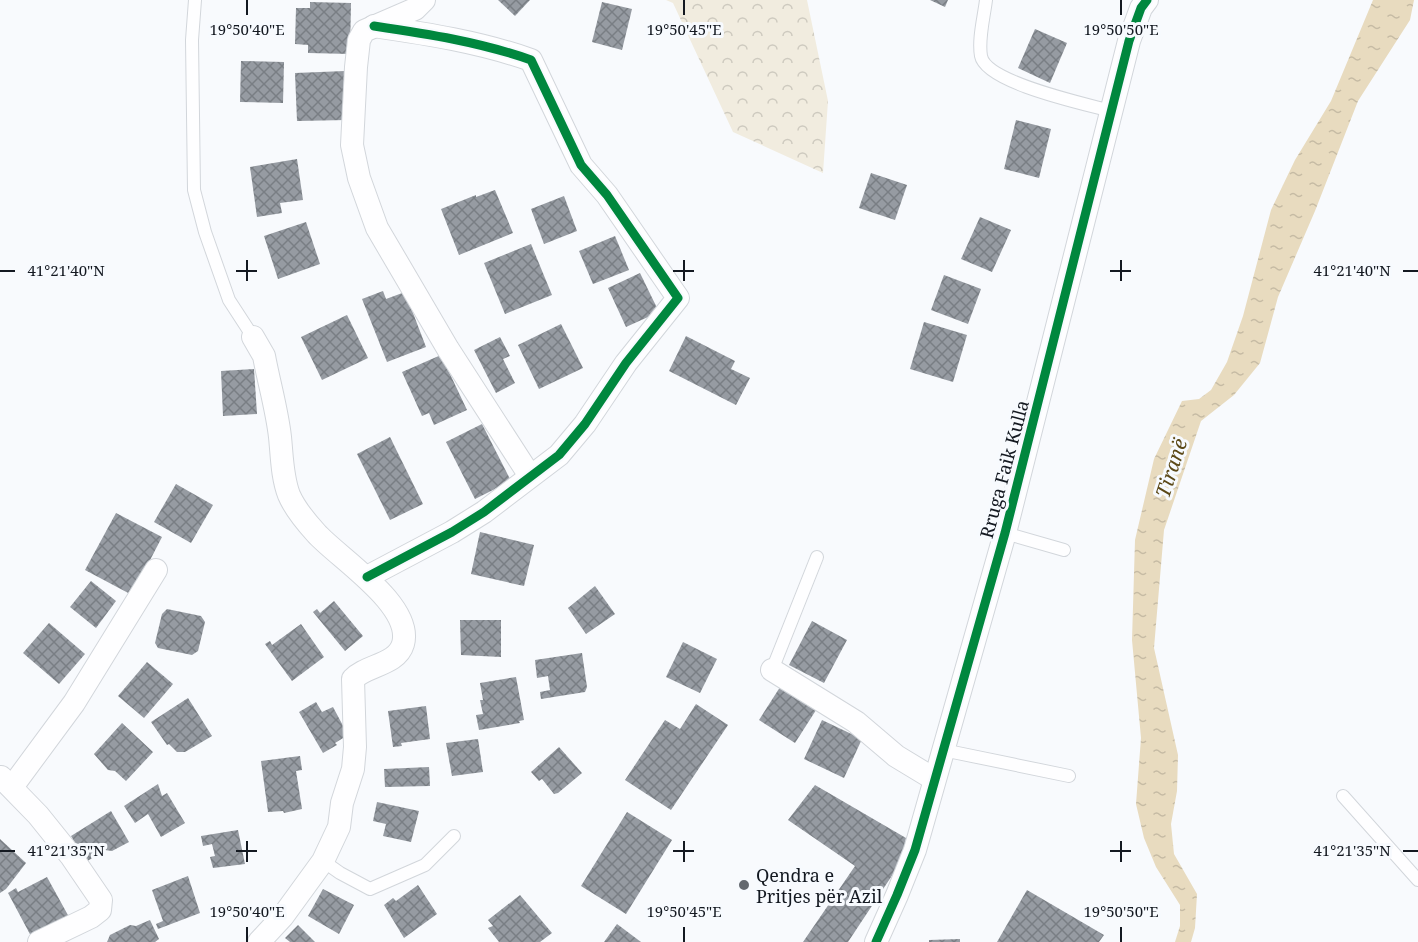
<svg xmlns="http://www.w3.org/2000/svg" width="1418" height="942" font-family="'Noto Serif',serif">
<defs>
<pattern id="forest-crowns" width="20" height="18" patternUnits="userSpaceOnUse" patternTransform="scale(1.5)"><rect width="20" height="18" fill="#f1ecdf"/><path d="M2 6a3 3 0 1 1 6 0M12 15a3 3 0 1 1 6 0" fill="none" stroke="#cecabf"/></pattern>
<pattern id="water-ripples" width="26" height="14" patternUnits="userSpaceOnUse" patternTransform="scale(1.5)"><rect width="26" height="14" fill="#e8dbbf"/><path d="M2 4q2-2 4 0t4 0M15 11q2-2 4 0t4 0" fill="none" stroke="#c6bba4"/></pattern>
<pattern id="building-cross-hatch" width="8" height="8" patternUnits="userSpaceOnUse" patternTransform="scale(1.5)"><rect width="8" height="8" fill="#969ba2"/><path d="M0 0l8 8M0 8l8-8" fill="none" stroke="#797e84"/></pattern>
</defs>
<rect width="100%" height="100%" fill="#f8fafd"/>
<path fill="url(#forest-crowns)" d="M666,0H807L828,101L823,173L733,132L673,3Z"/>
<path fill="url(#water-ripples)" d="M1373,0H1414L1410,20L1358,101L1315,211L1278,297L1260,363L1234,395L1201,421L1164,530L1154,648L1178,755L1177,791L1171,824L1174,854L1197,894L1195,928L1191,942H1175L1180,926V905L1156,867L1144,838L1136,804L1141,738L1132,640L1135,540L1154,459L1182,401L1199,399L1211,390L1227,362L1243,316L1271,210L1295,160L1331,101Z"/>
<g fill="url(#building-cross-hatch)">
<path d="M498,0H530L515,16Z"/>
<path d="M930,0H948L945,7Z"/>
<path d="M310,2L351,3L350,54L308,53V45L295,44L296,8H310Z"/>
<path d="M602,2L632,9L622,50L592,42Z"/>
<path d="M1035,29L1067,43L1050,83L1018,68Z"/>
<path d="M241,61L284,62L283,103L240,102Z"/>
<path d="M345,71L347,120L297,121L295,73Z"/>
<path d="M1016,120L1051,129L1039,178L1004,169Z"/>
<path d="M297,159L303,200L280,203L282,213L257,217L250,167Z"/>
<path d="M871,173L907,185L895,220L859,208Z"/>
<path d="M495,190L513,233L459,255L441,209L476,195V197Z"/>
<path d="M564,196L577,231L544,244L531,209Z"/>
<path d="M980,217L1011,230L992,272L961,259Z"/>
<path d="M306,222L320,264L278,279L264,236Z"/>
<path d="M615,236L629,270L593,284L579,251Z"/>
<path d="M531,244L552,295L505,314L484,263Z"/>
<path d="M640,273L659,312L626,327L608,288Z"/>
<path d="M944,275L981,289L968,324L931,310Z"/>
<path d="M383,291L386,299L405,292L426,347L387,362L362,299Z"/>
<path d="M347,315L368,358L322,380L301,337Z"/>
<path d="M924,322L967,335L953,382L910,369Z"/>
<path d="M561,324L583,368L539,389L518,345Z"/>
<path d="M686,336L735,361L731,369L750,378L736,405L669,371Z"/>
<path d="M500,337L510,356L503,359L515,383L496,393L474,350Z"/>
<path d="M441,355L467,410L434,425L429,413L422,416L402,372Z"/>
<path d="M254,369L257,414L223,416L221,371Z"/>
<path d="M482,424L511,481L475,499L446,442Z"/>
<path d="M390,437L423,504L390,520L357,454Z"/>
<path d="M176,484L213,505L191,543L154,522Z"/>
<path d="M116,513L162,537L132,595L85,570Z"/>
<path d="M480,532L534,545L524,586L471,574Z"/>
<path d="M91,581L116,601L96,628L70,607Z"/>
<path d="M595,586L615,614L586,634L568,608Z"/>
<path d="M334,601L363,636L345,651L313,612L317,609L320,613Z"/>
<path d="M167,609L201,616L205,622L198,651L192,655L158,648L155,643L162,614Z"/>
<path d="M460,620H501V657L461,655Z"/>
<path d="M812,621L847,640L824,683L789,665Z"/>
<path d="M49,623L85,654L59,684L23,653Z"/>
<path d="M301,624L324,657L292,681L265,644L270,641L272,645Z"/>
<path d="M683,642L717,659L700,693L666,677Z"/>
<path d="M582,653L587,687L585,692L541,699L540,692L550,690L548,676L537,678L535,660Z"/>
<path d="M147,662L173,684L144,718L118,696Z"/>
<path d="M516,677L524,720L519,721L520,723L479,730L476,715L483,714L480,700H483L480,683Z"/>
<path d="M782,684L818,707L795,743L759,720Z"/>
<path d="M188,698L212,736L185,752H177L169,744L167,745L151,722Z"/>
<path d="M316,702L322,712L333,707L348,735L335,743L337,745L323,753L299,712Z"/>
<path d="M696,704L728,725L671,810L625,780L665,720L680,729Z"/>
<path d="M426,706L430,739L401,743L402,746L393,747L388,711Z"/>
<path d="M822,720L862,739L844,778L804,759Z"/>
<path d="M122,723L153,752L126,781L115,771L108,770L94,754Z"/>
<path d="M478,739L483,772L452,776L446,743Z"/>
<path d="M559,747L582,773L558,793L554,794L542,779L539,781L531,772Z"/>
<path d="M300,756L302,770L296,771L302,809L284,813L283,811L268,812L261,761Z"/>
<path d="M429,767L430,786L385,787L384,769Z"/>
<path d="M158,784L162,796L167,793L185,823L161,837L148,814L135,823L124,806Z"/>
<path d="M815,785L906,838L903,859L848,942H803L855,866L788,820Z"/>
<path d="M377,802L419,811L411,842L383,836L386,824L373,821Z"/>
<path d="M111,811L129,842L112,851L105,850L86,862L71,836Z"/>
<path d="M627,812L672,840L626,914L581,886Z"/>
<path d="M238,830L245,864L213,868L210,857L215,856L212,844L203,846L201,836Z"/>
<path d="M0,839L26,863L6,889L0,893Z"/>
<path d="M188,876L200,913L158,929L156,924L163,921L152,890Z"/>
<path d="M47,877L69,917L32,938L8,893L16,888L18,892Z"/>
<path d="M418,885L437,914L404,938L384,905L393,898L396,901Z"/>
<path d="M323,889L354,905L339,934L308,916Z"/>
<path d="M1027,890L1104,935L1099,942H997Z"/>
<path d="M520,895L552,933L540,942H499L488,928L493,926L488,920Z"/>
<path d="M150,920L159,939L155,942H107L110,935L130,925L136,926Z"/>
<path d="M617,924L641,942H604Z"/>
<path d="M298,925L315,942H290L285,938Z"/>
<path d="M960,939V942H929V940Z"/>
</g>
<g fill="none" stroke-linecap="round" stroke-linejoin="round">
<defs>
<g id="lane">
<path d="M195,0L192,40L194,190L205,232L229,300L253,337"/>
<path d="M986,0C984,17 978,39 981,56C986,83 1086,104 1111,111"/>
<path d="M1005,533L1064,550"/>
<path d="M772,670L817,557"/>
<path d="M943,750L1069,776"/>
<path d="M1343,796L1418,880"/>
<path d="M323,861L340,873L370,889L425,865L454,836"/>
</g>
<g id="street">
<path d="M424,0L415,9L364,31L359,40L356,67L352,145L359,178L377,228L448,349L530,476"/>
<path d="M253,337L264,356C269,383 277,410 280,437C282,456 282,477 289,495C295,509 306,522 316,533C337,557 414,605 403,644C397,665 366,665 353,679L355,747L353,769L342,803L339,827L323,861L283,916L259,942"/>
<path d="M367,577L452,532L484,512L559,455L585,424L626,363L678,298L607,195L581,165L531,60C480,42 428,34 374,26"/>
<path d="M772,670L856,722L896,756L934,779"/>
<path d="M1,777L38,815L71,856L101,900L100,910L91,917L39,942"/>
<path d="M12,787L74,703L156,570"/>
<path d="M876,942L897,895L915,850L1005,533L1129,41L1141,8L1147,0"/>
</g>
</defs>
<use href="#lane" stroke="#d2d6db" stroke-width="14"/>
<use href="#street" stroke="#d2d6db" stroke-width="24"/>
<use href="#lane" stroke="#fefeff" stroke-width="12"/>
<use href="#street" stroke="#fefeff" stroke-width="22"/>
<defs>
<g id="cycleway">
<path d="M367,577L452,532L484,512L559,455L585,424L626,363L678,298L607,195L581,165L531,60C480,42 428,34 374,26"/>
<path d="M876,942L897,895L915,850L1005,533L1129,41L1141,8L1147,0"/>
</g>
</defs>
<use href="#cycleway" stroke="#f7fafe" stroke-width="13"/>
<use href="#cycleway" stroke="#00873e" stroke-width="9"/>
</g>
<path fill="none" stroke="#141921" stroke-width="2" d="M247,0V15M684,0V15M1121,0V15M247,260V281M684,260V281M1121,260V281M0,271H15M236,271H257M673,271H694M1110,271H1131M1403,271H1418M247,841V862M684,841V862M1121,841V862M0,851H15M236,851H257M673,851H694M1110,851H1131M1403,851H1418M247,927V942M684,927V942M1121,927V942"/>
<circle fill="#64686e" stroke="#f7fafe" stroke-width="2" cx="744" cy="885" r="6"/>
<g text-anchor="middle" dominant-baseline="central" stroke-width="6" stroke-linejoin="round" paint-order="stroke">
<g font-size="18" fill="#141921" stroke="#f7fafe">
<text transform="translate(1004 469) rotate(-75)">Rruga Faik Kulla</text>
</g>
<g font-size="18" fill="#141921" stroke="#f7fafe" text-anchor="start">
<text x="756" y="875">Qendra e<tspan x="756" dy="21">Pritjes për Azil</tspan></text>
</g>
<g font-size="20" font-style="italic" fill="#5c4917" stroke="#f7fafe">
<text transform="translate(1171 468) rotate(-72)">Tiranë</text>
</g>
</g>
<g font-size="15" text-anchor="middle" fill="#141921" stroke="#f7fafe" stroke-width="6" stroke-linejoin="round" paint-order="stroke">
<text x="247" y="35">19°50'40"E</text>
<text x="684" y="35">19°50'45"E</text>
<text x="1121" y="35">19°50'50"E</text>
<text x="66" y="276">41°21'40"N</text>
<text x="1352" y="276">41°21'40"N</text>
<text x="66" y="856">41°21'35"N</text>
<text x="1352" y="856">41°21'35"N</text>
<text x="247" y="917">19°50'40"E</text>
<text x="684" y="917">19°50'45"E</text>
<text x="1121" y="917">19°50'50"E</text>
</g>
</svg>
